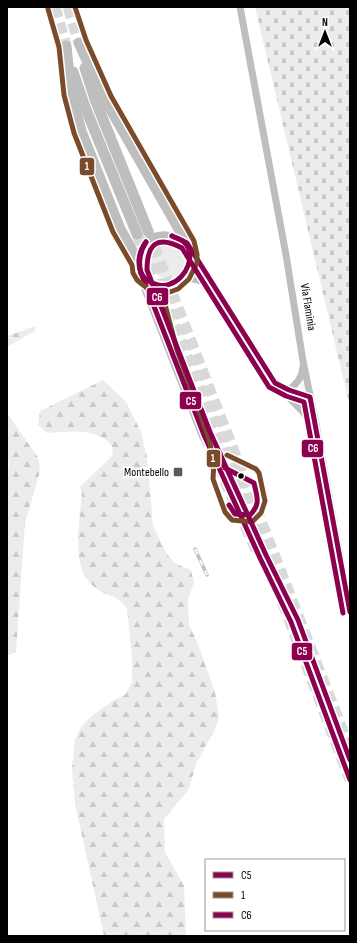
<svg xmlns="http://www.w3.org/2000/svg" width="357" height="943" font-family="'Sofia Sans Condensed',sans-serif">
<defs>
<pattern id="forest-firs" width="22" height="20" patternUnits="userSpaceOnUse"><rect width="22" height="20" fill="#ececec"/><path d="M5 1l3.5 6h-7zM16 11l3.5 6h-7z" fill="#c9c9c9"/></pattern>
<pattern id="cemetery-stones" width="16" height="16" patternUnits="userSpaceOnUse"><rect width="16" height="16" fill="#ececec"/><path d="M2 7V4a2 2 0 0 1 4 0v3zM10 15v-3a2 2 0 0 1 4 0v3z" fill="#c9c9c9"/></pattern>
</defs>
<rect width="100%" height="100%" fill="#fff"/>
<circle fill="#ececec" cx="167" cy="261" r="17"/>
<g fill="url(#forest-firs)">
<path d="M36,326L35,331L7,347V336Z"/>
<path d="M103,380L126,402L141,432L147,457L153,525L166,553L176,564L191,570L194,583L188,599L189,625L198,644L215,692L219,719L214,731L196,764L189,789L164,819L165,852L184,886L186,936H104L75,804L72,769L75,740L81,727L94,714L114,700L125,695L132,682V658L127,609C119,595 108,597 97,589C91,585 85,578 83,572C74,549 80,517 82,492L80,487L112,456C114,448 113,446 106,440C89,428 67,432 47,433L38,425L40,411Z"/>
<path d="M7,413L37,456L40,465L39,475L25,523L16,652L9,655L7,654V474L9,468L7,441Z"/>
</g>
<path fill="url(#cemetery-stones)" d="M255,7H350V407Z"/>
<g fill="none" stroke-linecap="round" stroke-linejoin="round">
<g stroke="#d9d9d9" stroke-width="11" stroke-dasharray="11 5.5" stroke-linecap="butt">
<path d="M55,7L66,46"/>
<path d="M68,7L79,43"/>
<path d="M148,231L350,749"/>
<path d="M137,234L215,425L350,780"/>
<path d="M204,435L256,550"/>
</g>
<g stroke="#bebebe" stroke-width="7">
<path d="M240,7L286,255L303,361L316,424L350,612"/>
<path d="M139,263C142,233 164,228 187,243L275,383L302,411L308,419L312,428L316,433"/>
<path d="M143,276C161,296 173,278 193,279C202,280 209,285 216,289"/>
<path d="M177,281C187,274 192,262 189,250"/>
<path d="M281,386L289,390L310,397"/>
<path d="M289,390C297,383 302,378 303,367"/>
<path d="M292,400L305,404L312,405"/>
</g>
<g stroke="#bebebe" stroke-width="11">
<path d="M79,43L105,99L187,243"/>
<path d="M66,46L71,94L81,131L120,229L139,263"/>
<path d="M85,68L96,102L148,231"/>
<path d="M73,72L85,107L137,234"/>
<path d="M140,271L204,435"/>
</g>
<defs>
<path id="rail" d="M195,549L207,575"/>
</defs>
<use href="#rail" stroke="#bebebe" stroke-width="3.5"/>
<use href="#rail" stroke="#fff" stroke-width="2" stroke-dasharray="6" stroke-linecap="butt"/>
<defs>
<g id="bus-1">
<path d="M172,236L179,239L187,243L275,383L289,390L310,397L350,612"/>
<path d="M141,273C144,278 147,281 152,283C158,285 164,287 170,284C186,279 198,254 183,241C180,239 175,238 172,236"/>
<path d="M141,273L204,435L260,558L291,622L350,780"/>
<path d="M141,273C137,263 139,251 146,242"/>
<path d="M141,273C138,263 140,251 146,242"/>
<path d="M220,453L221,460L225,468L254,483C257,497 261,504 250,515L235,514L229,505"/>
</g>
<g id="bus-2">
<path d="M48,9L59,47L64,95L74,133L113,232L132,265L133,273L137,280L143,285L150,290L159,293H167L178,289L189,279L197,263V254L194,241L111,96L86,40L75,7"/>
<path d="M160,289L163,297L177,350L209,439L214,461L213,479L225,512L232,520L252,522L261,513L265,501L259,473L256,469L227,455"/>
</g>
<path id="bus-3" d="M343,613L304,402L286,396L269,387L182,248C158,235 147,243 147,270L210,432L266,555L298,620L350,760"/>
</defs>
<use href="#bus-1" stroke="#fff" stroke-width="8"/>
<use href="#bus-2" stroke="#fff" stroke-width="8"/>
<use href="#bus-3" stroke="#fff" stroke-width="8"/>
<use href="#bus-1" stroke="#8b004f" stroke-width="5"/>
<use href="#bus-2" stroke="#7a4b2a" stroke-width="5"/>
<use href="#bus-3" stroke="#8b004f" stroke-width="5"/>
</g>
<rect fill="#595959" stroke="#fff" stroke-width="1.5" x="173" y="467" width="10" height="10" rx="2"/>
<circle fill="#000" stroke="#fff" stroke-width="1.5" cx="241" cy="476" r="3.5"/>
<g text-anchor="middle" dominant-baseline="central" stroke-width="3.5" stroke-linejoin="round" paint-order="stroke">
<g font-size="12" fill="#000" stroke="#fff">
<text transform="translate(308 307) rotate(81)">Via Flaminia</text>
</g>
<g font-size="12" fill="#000" stroke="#fff" text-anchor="end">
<text x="169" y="472">Montebello</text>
</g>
</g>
<g stroke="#fff" stroke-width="1.5">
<rect x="79" y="157" width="16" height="19" rx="4" fill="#7a4b2a"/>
<rect x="146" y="287" width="23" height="19" rx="4" fill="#8b004f"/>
<rect x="179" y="391" width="23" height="19" rx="4" fill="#8b004f"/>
<rect x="301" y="439" width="23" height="19" rx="4" fill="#8b004f"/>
<rect x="206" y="449" width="15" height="19" rx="4" fill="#7a4b2a"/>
<rect x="291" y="642" width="22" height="19" rx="4" fill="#8b004f"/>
</g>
<g font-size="11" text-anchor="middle" font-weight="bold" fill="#fff">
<text x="87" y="170">1</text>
<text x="157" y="301">C6</text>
<text x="191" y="405">C5</text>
<text x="313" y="452">C6</text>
<text x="213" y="462">1</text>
<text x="302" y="655">C5</text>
</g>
<rect width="357" height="943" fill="none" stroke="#000000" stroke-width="16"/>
<rect x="205" y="859" width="140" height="72" fill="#ffffff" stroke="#999999"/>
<rect x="213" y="872" width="20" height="6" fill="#8b004f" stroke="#999999"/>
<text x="241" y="879" font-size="12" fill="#000000">C5</text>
<rect x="213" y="892" width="20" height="6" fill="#7a4b2a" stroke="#999999"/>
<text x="241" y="899" font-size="12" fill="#000000">1</text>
<rect x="213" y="912" width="20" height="6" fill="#8b004f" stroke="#999999"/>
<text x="241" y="919" font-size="12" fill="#000000">C6</text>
<g transform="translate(325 32)" stroke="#ffffff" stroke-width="3" paint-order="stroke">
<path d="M0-3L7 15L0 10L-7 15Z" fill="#000000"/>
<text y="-6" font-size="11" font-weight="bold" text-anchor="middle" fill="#000000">N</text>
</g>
</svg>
